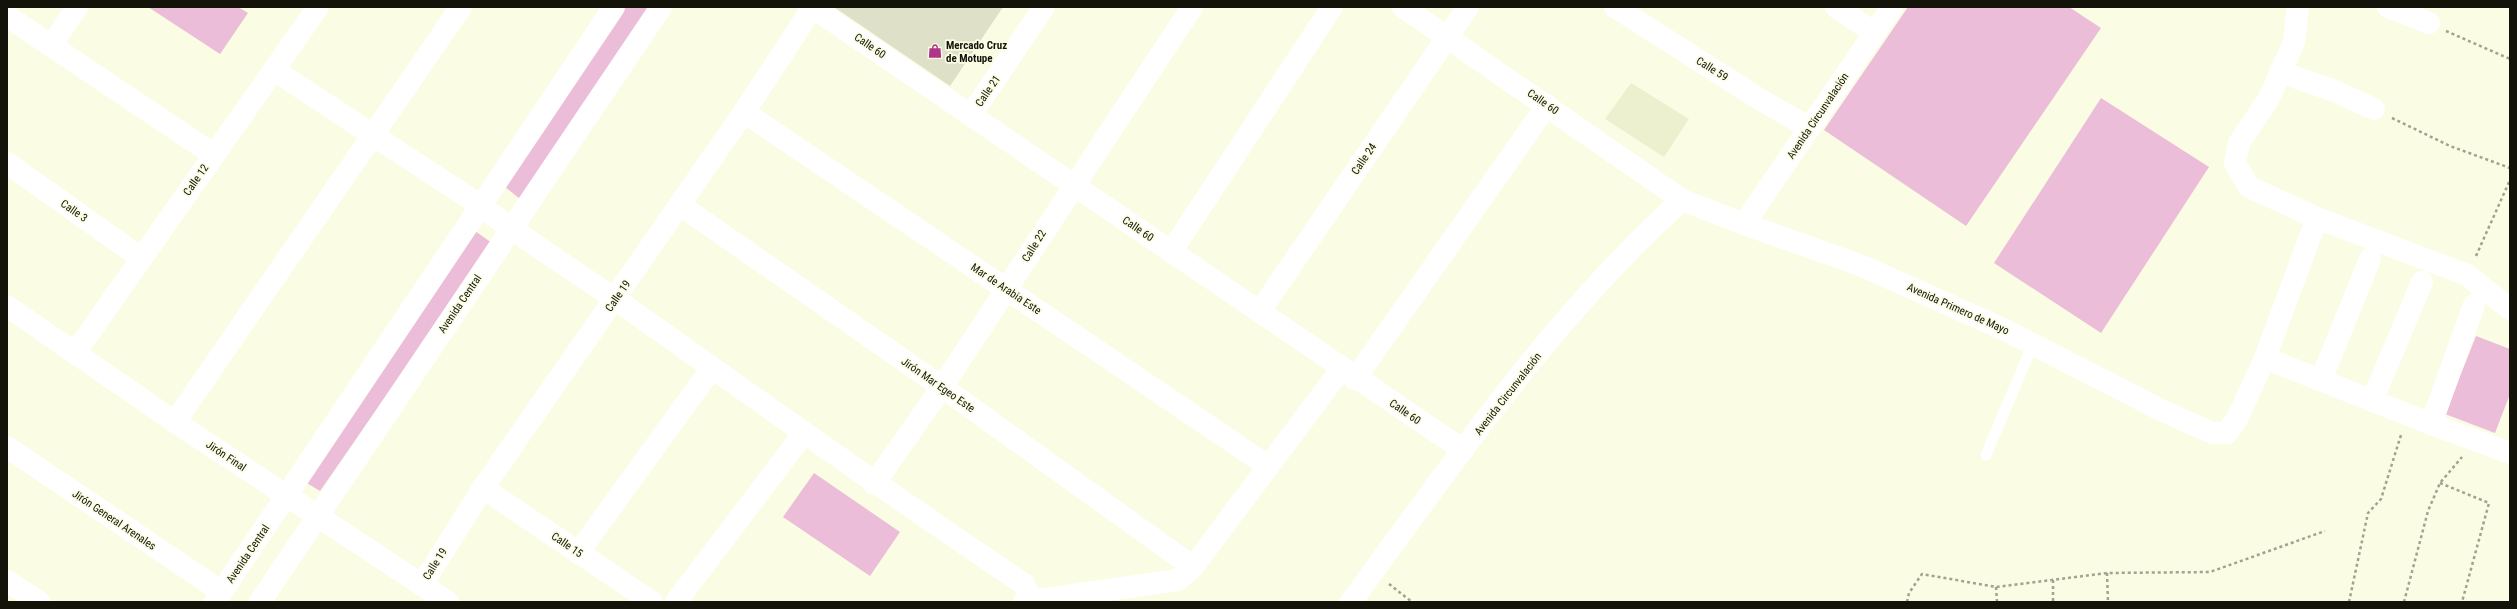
<svg xmlns="http://www.w3.org/2000/svg" width="2517" height="609" font-family="'Roboto Condensed',sans-serif">
<rect width="100%" height="100%" fill="#fafde3"/>
<path fill="#edf0cf" d="M1631,83L1689,119L1664,157L1605,119Z"/>
<g fill="#ebbdd8">
<path d="M148,7H238L248,13L220,54Z"/>
<path d="M625,7H650L520,199L504,186Z"/>
<path d="M1908,7H2069L2101,28L1966,226L1824,130Z"/>
<path d="M2101,98L2209,167L2101,333L1994,263Z"/>
<path d="M475,231L492,243L320,491L305,482Z"/>
<path d="M2476,336L2510,349V394L2495,433L2445,414Z"/>
<path d="M814,473L900,532L870,576L783,517Z"/>
</g>
<path fill="#dee0c7" d="M834,7H1003L950,86Z"/>
<g fill="none" stroke-linecap="round" stroke-linejoin="round">
<g stroke="#a1a28f" stroke-width="2.5" stroke-dasharray="3 3" stroke-linecap="butt">
<path d="M2446,31L2510,59"/>
<path d="M2392,118L2450,146L2510,168"/>
<path d="M2476,256L2510,180"/>
<path d="M2440,483L2489,503L2462,602"/>
<path d="M2107,573L2108,602"/>
<path d="M2053,580V602"/>
<path d="M1389,584L1412,602"/>
<path d="M1996,587L1997,602"/>
<path d="M1907,602L1909,593L1922,574L1996,587L2107,573L2210,572L2325,531"/>
<path d="M2349,602L2368,513L2381,499L2401,435"/>
<path d="M2404,602L2428,511L2440,483L2462,457"/>
</g>
<path stroke="#fff" stroke-width="11" d="M1986,455L2033,344"/>
<g stroke="#fff" stroke-width="22">
<path d="M812,7L1463,450"/>
<path d="M1615,7L1761,100L1810,128"/>
<path d="M1836,7L1875,33"/>
<path d="M2298,7L2294,42L2269,98L2239,143L2235,163L2249,187L2317,218L2467,275L2510,309"/>
<path d="M2388,7L2429,23"/>
<path d="M7,16L214,155"/>
<path d="M51,46L77,7"/>
<path d="M274,70L481,206C533,246 589,280 642,318C769,408 895,498 1024,584L1031,602"/>
<path d="M2280,72L2332,90L2374,109"/>
<path d="M744,112L1268,466"/>
<path d="M971,115L1044,7"/>
<path d="M7,163L141,258"/>
<path d="M680,205L942,387L1193,567"/>
<path d="M1744,224L1860,265L2003,329L2161,410L2212,433H2227L2237,419L2265,358L2317,218"/>
<path d="M1171,252L1332,7"/>
<path d="M1260,311L1468,7"/>
<path d="M75,353L318,7"/>
<path d="M2265,358L2431,424L2510,453"/>
<path d="M1355,379L1547,105"/>
<path d="M2321,380L2370,259"/>
<path d="M2372,401L2422,282"/>
<path d="M175,422L461,7"/>
<path d="M2431,424L2474,305"/>
<path d="M7,447L222,592"/>
<path d="M874,484L942,387L1192,7"/>
<path d="M483,488L652,602"/>
<path d="M578,553L712,368"/>
<path d="M7,581L39,602"/>
<path d="M422,585L483,488L744,112L813,7"/>
<path d="M676,602L804,433"/>
<path d="M1024,602L1178,580L1193,567L1342,368"/>
</g>
<g stroke="#fff" stroke-width="22">
<path d="M1403,7L1682,200L1744,224L1892,7"/>
<path d="M7,306L175,422L448,602"/>
<path d="M215,602L614,7"/>
<path d="M260,602L661,7"/>
<path d="M1351,602C1453,463 1553,316 1682,200"/>
</g>
</g>
<defs>
<symbol id="shop-bare" viewBox="-9 -9 18 18"><path d="M-5-2.5h2.3a2.7 3.5 0 0 1 5.4 0H5L5.5 6h-11ZM-1.5-2.5h3a1.5 2.3 0 0 0-3 0Z" fill="#af3589" stroke="#fafde3" stroke-width="2.5" paint-order="stroke"/></symbol>
</defs>
<g fill-rule="evenodd">
<use href="#shop-bare" x="925" y="41" width="20" height="20"/>
</g>
<g text-anchor="middle" dominant-baseline="central" stroke-width="3.5" stroke-linejoin="round" paint-order="stroke">
<g font-size="11" font-weight="bold" fill="#13130a" stroke="#fafde3" text-anchor="start">
<text x="946" y="45">Mercado Cruz<tspan x="946" dy="13">de Motupe</tspan></text>
</g>
<g font-size="11" fill="#13130a" stroke="#fafde3">
<text transform="translate(870 46) rotate(34)">Calle 60</text>
<text transform="translate(1712 69) rotate(32)">Calle 59</text>
<text transform="translate(988 91) rotate(-56)">Calle 21</text>
<text transform="translate(1543 102) rotate(35)">Calle 60</text>
<text transform="translate(1818 116) rotate(-56)">Avenida Circunvalación</text>
<text transform="translate(1364 159) rotate(-56)">Calle 24</text>
<text transform="translate(196 180) rotate(-55)">Calle 12</text>
<text transform="translate(74 211) rotate(35)">Calle 3</text>
<text transform="translate(1138 229) rotate(34)">Calle 60</text>
<text transform="translate(1034 246) rotate(-58)">Calle 22</text>
<text transform="translate(1006 289) rotate(34)">Mar de Arabia Este</text>
<text transform="translate(618 296) rotate(-55)">Calle 19</text>
<text transform="translate(460 304) rotate(-56)">Avenida Central</text>
<text transform="translate(1958 309) rotate(24)">Avenida Primero de Mayo</text>
<text transform="translate(938 385) rotate(35)">Jirón Mar Egeo Este</text>
<text transform="translate(1508 394) rotate(-52)">Avenida Circunvalación</text>
<text transform="translate(1405 412) rotate(34)">Calle 60</text>
<text transform="translate(226 456) rotate(34)">Jirón Final</text>
<text transform="translate(114 520) rotate(34)">Jirón General Arenales</text>
<text transform="translate(567 545) rotate(34)">Calle 15</text>
<text transform="translate(248 554) rotate(-56)">Avenida Central</text>
<text transform="translate(435 564) rotate(-58)">Calle 19</text>
</g>
</g>
<rect width="2517" height="609" fill="none" stroke="#13130a" stroke-width="16"/>
</svg>
